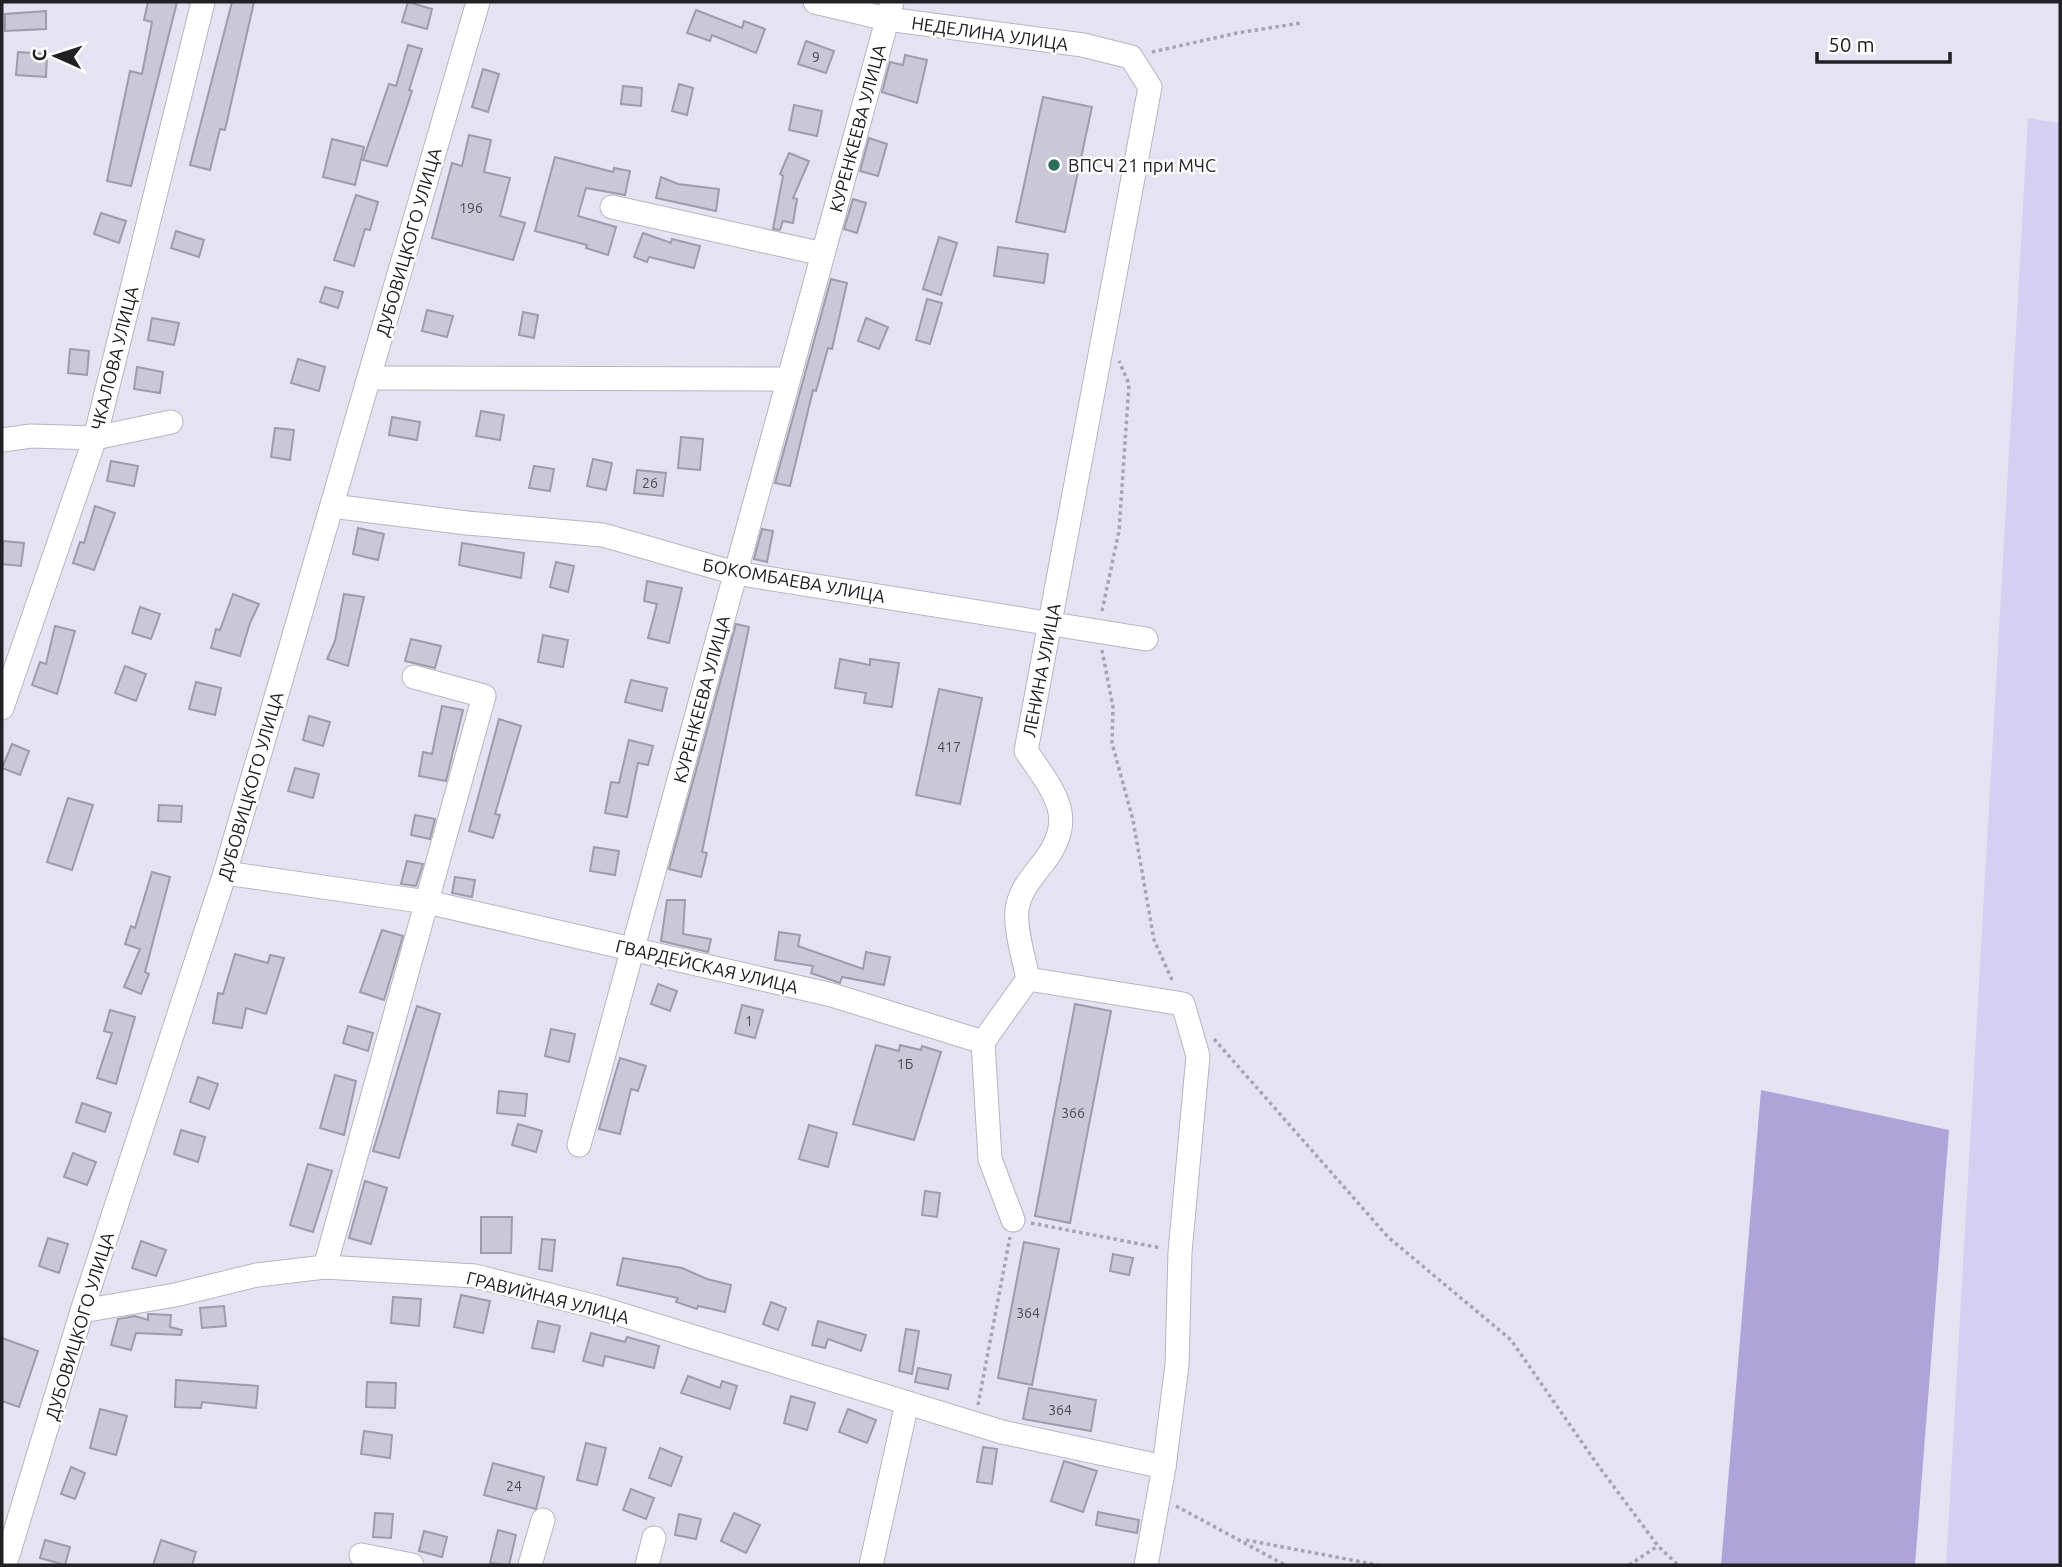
<svg xmlns="http://www.w3.org/2000/svg" width="2062" height="1567" font-family="Ubuntu,sans-serif">
<rect width="100%" height="100%" fill="#e5e3f1"/>
<path fill="#d5d0f1" d="M2028,118L2060,123V1565H1946Z"/>
<path fill="#aea4da" d="M1761,1090L1949,1130L1915,1565H1721Z"/>
<g fill="#cac7d6" stroke="#9e9caa" stroke-width="2">
<path d="M148,2H177L131,186L107,181L130,71L142,74L152,22L144,20Z"/>
<path d="M232,2H254L225,130L220,129L210,170L190,165Z"/>
<path d="M408,2L432,9L427,29L402,22Z"/>
<path d="M696,10L742,28L744,21L765,29L756,53L712,35L710,41L687,33Z"/>
<path d="M46,11V29L5,31V14Z"/>
<path d="M806,41L834,51L826,73L798,64Z"/>
<path d="M408,45L422,49L409,90L412,91L387,166L363,160L389,84L396,86Z"/>
<path d="M18,52L47,54L46,77L16,75Z"/>
<path d="M905,55L927,60L917,103L882,92L890,62L903,65Z"/>
<path d="M483,69L499,74L488,112L472,107Z"/>
<path d="M679,84L693,88L687,115L672,111Z"/>
<path d="M623,86L642,88L641,106L621,104Z"/>
<path d="M1043,97L1092,107L1065,232L1016,222Z"/>
<path d="M794,105L822,111L817,136L789,130Z"/>
<path d="M469,135L491,140L484,172L510,178L500,216L525,223L513,260L432,238L452,163L462,166Z"/>
<path d="M869,138L887,144L878,176L860,171Z"/>
<path d="M332,139L364,147L355,185L323,177Z"/>
<path d="M789,153L809,161L793,198L797,199L793,223L783,221L780,230L773,229L783,176L780,174Z"/>
<path d="M555,157L613,172L614,168L630,171L625,195L586,188L578,216L616,227L608,255L586,248L587,245L535,231Z"/>
<path d="M661,177L678,184L719,189L716,211L656,198Z"/>
<path d="M356,195L378,202L370,230L365,229L354,266L334,260Z"/>
<path d="M853,199L866,203L857,233L844,229Z"/>
<path d="M101,213L126,221L119,243L94,234Z"/>
<path d="M176,231L204,240L199,257L171,248Z"/>
<path d="M643,233L671,243L672,239L700,246L694,268L649,257L647,262L634,257Z"/>
<path d="M939,237L957,243L941,295L923,289Z"/>
<path d="M998,247L1048,254L1044,283L994,276Z"/>
<path d="M831,279L847,283L832,349L828,348L816,391L813,390L790,486L775,483Z"/>
<path d="M325,287L343,292L338,308L320,302Z"/>
<path d="M927,299L942,303L930,344L916,340Z"/>
<path d="M427,310L453,316L447,337L422,331Z"/>
<path d="M523,312L538,315L534,338L519,335Z"/>
<path d="M152,318L179,323L174,345L148,340Z"/>
<path d="M866,318L888,327L879,349L858,341Z"/>
<path d="M70,349L89,351L87,375L68,373Z"/>
<path d="M298,359L325,367L319,391L291,383Z"/>
<path d="M137,367L163,372L160,393L134,389Z"/>
<path d="M481,411L504,415L500,440L476,436Z"/>
<path d="M392,417L420,422L417,440L389,435Z"/>
<path d="M275,428L294,430L290,460L271,457Z"/>
<path d="M681,437L703,439L700,470L678,468Z"/>
<path d="M593,459L612,463L606,490L587,486Z"/>
<path d="M111,461L138,466L134,486L107,481Z"/>
<path d="M534,466L554,469L550,491L529,488Z"/>
<path d="M637,470L666,473L663,496L634,493Z"/>
<path d="M95,506L115,513L94,570L73,563L80,542L84,543Z"/>
<path d="M358,528L384,534L378,560L353,554Z"/>
<path d="M762,529L773,531L767,562L754,559Z"/>
<path d="M3,541L24,543L21,566L2,564Z"/>
<path d="M462,543L524,553L521,578L459,565Z"/>
<path d="M556,562L574,566L568,592L550,587Z"/>
<path d="M647,581L682,588L669,643L648,638L657,604L644,601Z"/>
<path d="M233,594L259,604L250,623L240,656L211,648L216,629L220,630Z"/>
<path d="M344,594L364,597L348,666L327,659L335,641Z"/>
<path d="M140,607L160,614L151,639L132,633Z"/>
<path d="M736,624L749,627L702,852L707,853L701,877L669,869Z"/>
<path d="M55,626L75,631L57,694L32,685L40,662L46,664Z"/>
<path d="M543,635L568,640L563,667L538,662Z"/>
<path d="M411,639L441,646L435,668L405,661Z"/>
<path d="M840,659L870,665V659L899,663L892,707L864,703L866,693L835,688Z"/>
<path d="M125,666L146,674L136,701L115,693Z"/>
<path d="M631,680L667,688L662,711L625,702Z"/>
<path d="M196,682L221,688L215,715L189,709Z"/>
<path d="M939,689L982,698L960,804L916,795Z"/>
<path d="M442,706L463,710L446,781L419,776L423,752L432,754Z"/>
<path d="M309,716L330,722L323,746L303,740Z"/>
<path d="M499,719L521,726L495,814L500,815L493,838L469,831Z"/>
<path d="M629,740L653,746L648,765L638,763L627,817L605,813L611,782L619,783Z"/>
<path d="M12,744L29,751L20,775L2,768Z"/>
<path d="M295,768L319,774L313,798L288,791Z"/>
<path d="M68,798L93,805L72,870L47,862Z"/>
<path d="M159,805L182,806L181,822L158,821Z"/>
<path d="M415,815L435,819L430,839L411,835Z"/>
<path d="M594,847L619,851L615,875L590,871Z"/>
<path d="M407,861L423,864L416,886L401,884Z"/>
<path d="M152,872L170,877L145,972L149,974L141,994L124,987L140,949L125,944L131,926L135,928Z"/>
<path d="M455,877L475,880L472,897L452,893Z"/>
<path d="M667,900H685L683,934L711,939L708,952L661,941Z"/>
<path d="M382,930L403,936L384,1000L360,992Z"/>
<path d="M779,932L800,935L798,946L863,969L866,952L890,957L884,985L842,977L840,983L811,973L813,966L775,960Z"/>
<path d="M235,954L268,963L270,955L284,958L266,1014L246,1008L242,1028L213,1023L218,993L223,994Z"/>
<path d="M658,984L677,991L670,1011L651,1004Z"/>
<path d="M1075,1004L1111,1011L1070,1223L1035,1216Z"/>
<path d="M742,1005L763,1010L755,1038L735,1033Z"/>
<path d="M417,1006L440,1014L399,1158L373,1151Z"/>
<path d="M110,1010L135,1017L116,1084L97,1078L112,1033L104,1031Z"/>
<path d="M348,1026L373,1033L368,1051L343,1043Z"/>
<path d="M551,1029L575,1034L569,1062L545,1056Z"/>
<path d="M876,1045L899,1051L900,1045L921,1050L922,1046L941,1052L914,1140L853,1124Z"/>
<path d="M620,1058L646,1066L638,1091L631,1089L620,1134L599,1129Z"/>
<path d="M335,1075L356,1081L344,1135L320,1128Z"/>
<path d="M198,1077L218,1084L209,1109L190,1102Z"/>
<path d="M499,1091L527,1094L525,1116L497,1113Z"/>
<path d="M82,1103L111,1113L105,1132L76,1122Z"/>
<path d="M518,1124L542,1131L536,1152L512,1145Z"/>
<path d="M809,1125L837,1133L828,1167L799,1159Z"/>
<path d="M181,1130L205,1137L198,1162L174,1154Z"/>
<path d="M73,1153L96,1162L87,1185L64,1177Z"/>
<path d="M308,1164L332,1171L313,1232L290,1225Z"/>
<path d="M365,1181L387,1188L371,1244L349,1238Z"/>
<path d="M925,1191L940,1193L937,1217L922,1215Z"/>
<path d="M481,1217H512L511,1253H481Z"/>
<path d="M48,1238L68,1244L59,1273L39,1266Z"/>
<path d="M542,1239L555,1240L552,1271L539,1269Z"/>
<path d="M141,1241L166,1250L156,1276L132,1268Z"/>
<path d="M1024,1242L1059,1249L1032,1385L998,1378Z"/>
<path d="M1113,1254L1133,1258L1129,1275L1110,1271Z"/>
<path d="M623,1258L682,1268L707,1279L731,1285L725,1312L698,1306L697,1309L676,1302L678,1298L617,1285Z"/>
<path d="M461,1295L490,1301L483,1333L454,1327Z"/>
<path d="M393,1297L421,1299L419,1326L391,1323Z"/>
<path d="M771,1302L786,1308L778,1330L763,1324Z"/>
<path d="M224,1306L226,1326L202,1328L200,1308Z"/>
<path d="M148,1314L171,1315L170,1327L182,1330L181,1335L136,1333L131,1350L111,1345L118,1319L135,1316L148,1320Z"/>
<path d="M538,1321L560,1326L554,1352L532,1348Z"/>
<path d="M818,1321L866,1335L861,1351L828,1339L825,1348L812,1345Z"/>
<path d="M906,1329L919,1331L912,1374L899,1371Z"/>
<path d="M591,1333L625,1342L627,1337L659,1346L654,1368L605,1356L603,1366L583,1361Z"/>
<path d="M2,1338L38,1351L19,1407L2,1401Z"/>
<path d="M918,1368L951,1375L948,1389L915,1382Z"/>
<path d="M688,1376L720,1388L722,1381L737,1386L730,1409L681,1393Z"/>
<path d="M176,1380L258,1386L256,1408L202,1402L201,1408L175,1407Z"/>
<path d="M367,1382L396,1383L395,1408L366,1407Z"/>
<path d="M1029,1388L1096,1400L1091,1431L1023,1419Z"/>
<path d="M791,1396L815,1403L807,1430L784,1423Z"/>
<path d="M100,1409L127,1416L116,1455L90,1448Z"/>
<path d="M848,1409L876,1420L867,1443L839,1432Z"/>
<path d="M364,1431L392,1435L390,1458L361,1454Z"/>
<path d="M586,1443L606,1448L597,1485L577,1480Z"/>
<path d="M983,1447L997,1449L992,1484L977,1482Z"/>
<path d="M660,1448L682,1457L671,1486L649,1478Z"/>
<path d="M1064,1461L1097,1471L1083,1512L1051,1501Z"/>
<path d="M493,1463L544,1477L536,1509L484,1495Z"/>
<path d="M71,1467L85,1473L75,1499L61,1494Z"/>
<path d="M631,1489L654,1498L646,1519L623,1510Z"/>
<path d="M1098,1512L1139,1520L1137,1533L1096,1525Z"/>
<path d="M375,1513L393,1514L391,1538L373,1537Z"/>
<path d="M734,1513L760,1525L746,1553L721,1541Z"/>
<path d="M679,1514L701,1519L696,1539L675,1535Z"/>
<path d="M498,1530L516,1535L509,1565L490,1563Z"/>
<path d="M424,1531L447,1537L442,1557L419,1551Z"/>
<path d="M45,1540L70,1547L65,1565L40,1558Z"/>
<path d="M161,1540L196,1552L192,1565H153Z"/>
</g>
<g fill="none" stroke-linecap="round" stroke-linejoin="round">
<defs>
<g id="minor">
<path d="M815,2L887,19L1083,45L1131,57L1150,87L1026,751C1056,795 1080,820 1039,868C1029,881 1019,893 1017,910C1015,931 1024,958 1028,979L983,1042L990,1159L1013,1220"/>
<path d="M612,207L823,254"/>
<path d="M369,378L788,379"/>
<path d="M2,440L31,436L95,438L171,422"/>
<path d="M332,506L467,523L603,535L735,573L1146,639"/>
<path d="M2,708L95,438L203,2"/>
<path d="M225,873L427,902L832,995L983,1042"/>
<path d="M579,1145L892,2"/>
<path d="M325,1267L484,696L414,677"/>
<path d="M82,1311L175,1295L257,1275L325,1267L475,1276L600,1308L1002,1432L1164,1467L1177,1365L1180,1252L1198,1056L1183,1004L1028,979"/>
<path d="M361,1555L412,1565"/>
<path d="M5,1565L82,1311L225,873L478,2"/>
<path d="M530,1565L543,1520"/>
<path d="M647,1565L654,1538"/>
<path d="M871,1565L907,1403"/>
<path d="M1146,1565L1164,1467"/>
</g>
</defs>
<use href="#minor" stroke="#b7b5c3" stroke-width="25"/>
<g stroke="#a6a4b0" stroke-width="3.5" stroke-dasharray="3.5 3.5" stroke-linecap="butt">
<path d="M1152,52L1237,33L1301,23"/>
<path d="M1102,611L1119,531L1129,384L1119,361"/>
<path d="M1102,650L1113,707L1112,743L1133,820L1154,940L1173,982"/>
<path d="M1214,1039L1388,1237L1511,1340L1597,1464L1658,1546L1678,1565"/>
<path d="M1031,1223L1161,1248"/>
<path d="M978,1405L1010,1237"/>
<path d="M1176,1506L1285,1565"/>
<path d="M1246,1540L1378,1565"/>
<path d="M1629,1565L1658,1546"/>
</g>
<use href="#minor" stroke="#fff" stroke-width="23"/>
</g>
<circle fill="#2e6d5b" stroke="#fff" stroke-width="2.5" cx="1054" cy="165" r="7"/>
<g text-anchor="middle" dominant-baseline="central" stroke-width="5" stroke-linejoin="round" paint-order="stroke">
<g font-size="14" fill="#4a4a51">
<text x="816" y="57">9</text>
<text x="471" y="208">196</text>
<text x="650" y="483">26</text>
<text x="949" y="747">417</text>
<text x="749" y="1021">1</text>
<text x="905" y="1064">1Б</text>
<text x="1073" y="1113">366</text>
<text x="1028" y="1313">364</text>
<text x="1060" y="1410">364</text>
<text x="514" y="1486">24</text>
</g>
<g font-size="18" fill="#202025" stroke="#fff">
<text transform="translate(990 33) rotate(8)">НЕДЕЛИНА УЛИЦА</text>
<text transform="translate(857 128) rotate(-75)">КУРЕНКЕЕВА УЛИЦА</text>
<text transform="translate(408 242) rotate(-74)">ДУБОВИЦКОГО УЛИЦА</text>
<text transform="translate(114 358) rotate(-76)">ЧКАЛОВА УЛИЦА</text>
<text transform="translate(794 580) rotate(10)">БОКОМБАЕВА УЛИЦА</text>
<text transform="translate(1041 670) rotate(-79)">ЛЕНИНА УЛИЦА</text>
<text transform="translate(701 699) rotate(-75)">КУРЕНКЕЕВА УЛИЦА</text>
<text transform="translate(250 786) rotate(-74)">ДУБОВИЦКОГО УЛИЦА</text>
<text transform="translate(707 966) rotate(13)">ГВАРДЕЙСКАЯ УЛИЦА</text>
<text transform="translate(548 1297) rotate(14)">ГРАВИЙНАЯ УЛИЦА</text>
<text transform="translate(79 1326) rotate(-73)">ДУБОВИЦКОГО УЛИЦА</text>
</g>
<g font-size="18" fill="#202025" stroke="#fff" text-anchor="start">
<text x="1068" y="165">ВПСЧ 21 при МЧС</text>
</g>
</g>
<rect width="2062" height="1567" fill="none" stroke="#202025" stroke-width="7"/>
<g transform="translate(56 56) rotate(273)" stroke="#ffffff" stroke-width="5" paint-order="stroke">
<path d="M0-5L12 26L0 18L-12 26Z" fill="#202025"/>
<text y="-10" font-size="19" font-weight="bold" text-anchor="middle" fill="#202025">С</text>
</g>
<path d="M1817 52v10h133v-10" fill="none" stroke="#202025" stroke-width="3.5"/>
<text x="1828" y="52" font-size="21" fill="#202025" stroke="#ffffff" stroke-width="5" paint-order="stroke">50 m</text>
</svg>
